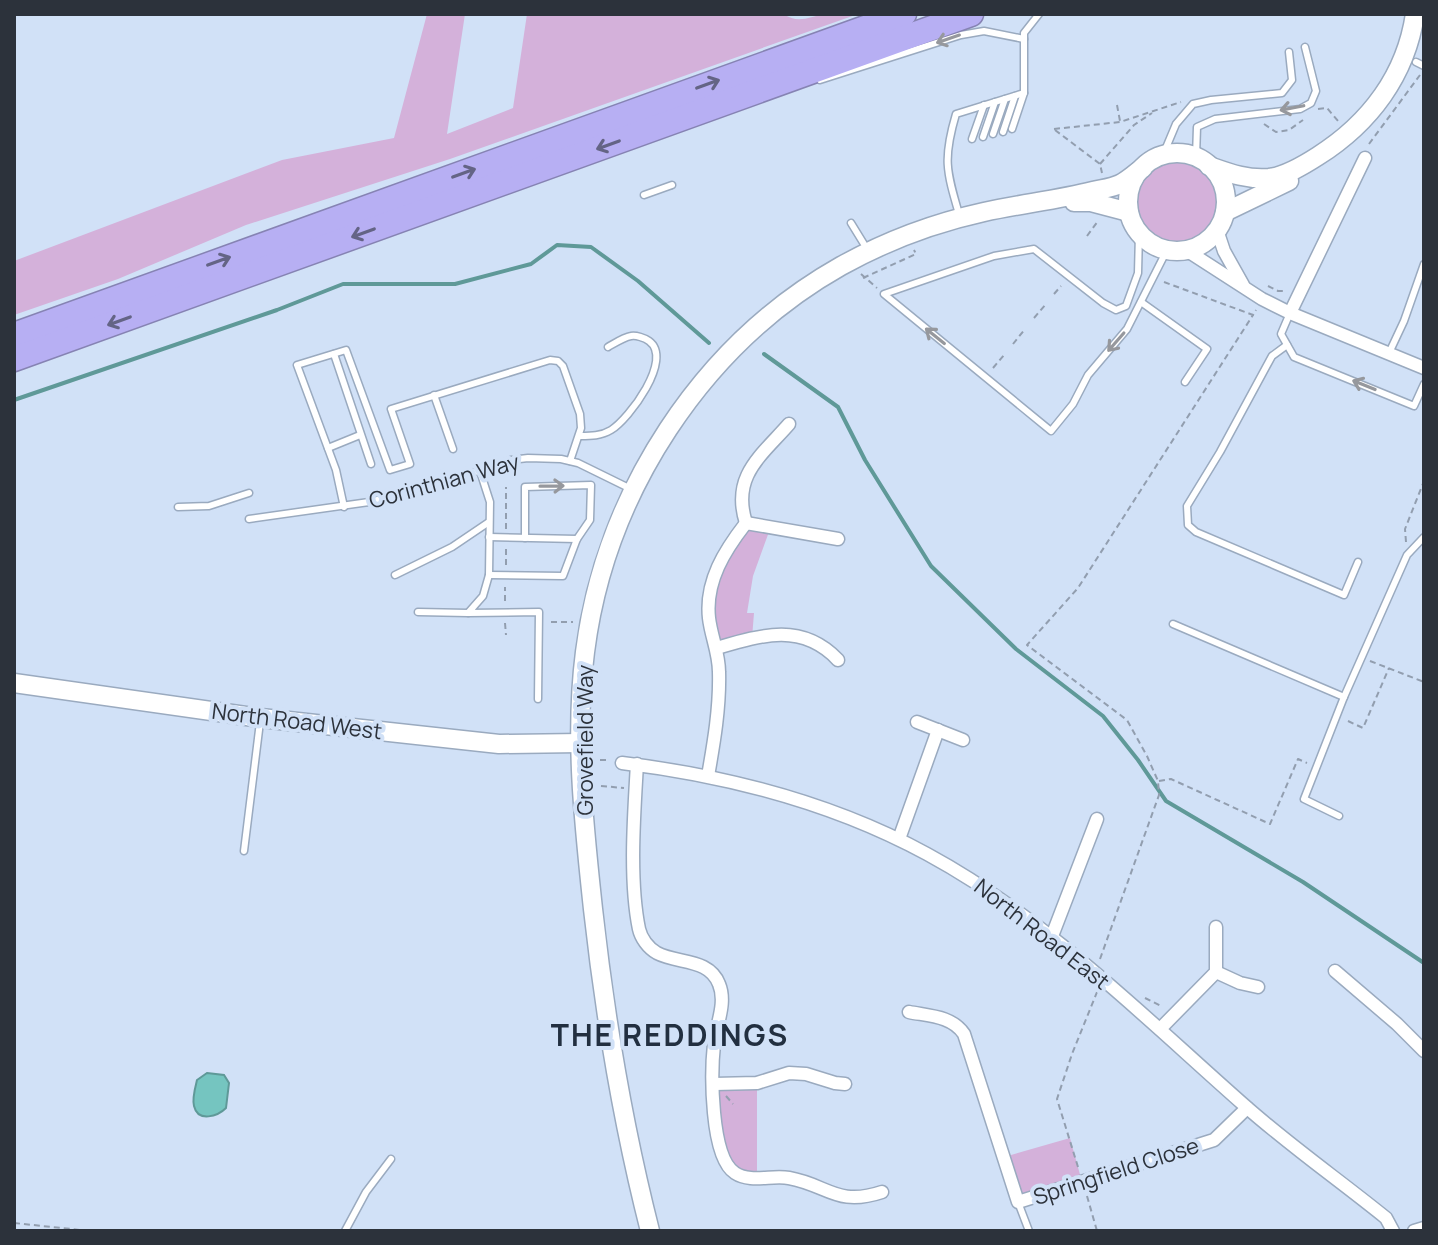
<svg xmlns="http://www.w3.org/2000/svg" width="1438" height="1245" font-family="Manrope,sans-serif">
<rect width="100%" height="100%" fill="#d1e1f7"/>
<g fill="#d4b1da">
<path d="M427,14H465L447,134L513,108L527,14H784C797,24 810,17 824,14C834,12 847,14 858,14L450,159L246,225L118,279L14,315V261L282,160L394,138Z"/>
<circle cx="1176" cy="203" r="41"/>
<path d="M746,523L770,529L753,576L747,613H754L752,638L717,648L709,600Z"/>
<path d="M757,1083V1177L728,1167L714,1084Z"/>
<path d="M1070,1138L1082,1182L1018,1202L1004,1157Z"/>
</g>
<path fill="#75c5c0" stroke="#5f9998" stroke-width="2" d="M207,1073L224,1075L229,1083L226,1108C218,1116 198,1123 194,1106C192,1099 195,1088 197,1080Z"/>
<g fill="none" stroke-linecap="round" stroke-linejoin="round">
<g stroke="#5f9998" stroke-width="4">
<path d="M764,354L838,407L865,460L931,566L1016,649L1103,716L1138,760L1166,801L1303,882L1424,963"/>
<path d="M14,400L277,310L343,284H455L531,264L557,245L591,247L638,281L709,343"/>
</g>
<defs>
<g id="lane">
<path d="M1416,62L1424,66"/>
<path d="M820,80L961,35L984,31L1024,39"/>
<path d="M1012,129L1024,93V33L1039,14"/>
<path d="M1003,132L1015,96"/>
<path d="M993,134L1005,99"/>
<path d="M983,137L995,102"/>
<path d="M972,139L984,105"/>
<path d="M1163,155L1176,124L1193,104L1211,100L1282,93L1292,80L1289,52"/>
<path d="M1196,157L1197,127L1215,119L1300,109L1311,103L1316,91L1305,47"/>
<path d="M644,195L672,185"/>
<path d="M959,214C946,170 943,158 956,114L1024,93"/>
<path d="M851,223L867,249"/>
<path d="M1139,233L1138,273L1126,306L1116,310L1103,303L1034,249L994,256L884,294L1051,431L1073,404L1088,375L1127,329L1167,250"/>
<path d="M1141,302L1207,349L1185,382"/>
<path d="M1290,313L1281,334L1294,357L1414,406L1424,384"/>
<path d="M1287,345L1272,356L1220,452L1187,506L1188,525L1196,532L1344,595L1358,562"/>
<path d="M1389,353L1404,321L1424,264"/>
<path d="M334,354L371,464"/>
<path d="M434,395L453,449"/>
<path d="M580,436C591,436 601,436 611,430C629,419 674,359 649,341C645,338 636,335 631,336C624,337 615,343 608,347"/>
<path d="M328,448L360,435"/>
<path d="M480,471L490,502L489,575L483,596L468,613L539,612L538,699"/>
<path d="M178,507L209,506L249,493"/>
<path d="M344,507L336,470L297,365L346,350L390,470L410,464L391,409L550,360L558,361L563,366L580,414L581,428L570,461"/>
<path d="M249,519L369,502L420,490L511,460L528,458L561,459L578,463L631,489"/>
<path d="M489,537L577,539"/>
<path d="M395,575L452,547L489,522"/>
<path d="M489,575L563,576L577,539L590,520L591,485L525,487V538"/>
<path d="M418,612L468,613"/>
<path d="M1173,624L1344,697"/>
<path d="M1339,816L1304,799L1344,697L1407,555L1424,537"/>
<path d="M244,851L260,722"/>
<path d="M1018,1202L1029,1231"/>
<path d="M345,1231L366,1192L391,1159"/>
</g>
<g id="street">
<path d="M1217,230L1224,251L1243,285"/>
<path d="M1186,250L1262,299L1290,313L1424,368"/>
<path d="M1290,313L1365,158"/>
<path d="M746,523C731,476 761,456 789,424"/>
<path d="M746,523L838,539"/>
<path d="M717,648C761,635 802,622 838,660"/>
<path d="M917,722L963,740"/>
<path d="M622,763C729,776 833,803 927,854C1047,919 1143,1016 1244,1105C1289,1145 1339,1180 1386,1218L1393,1231"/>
<path d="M637,764C634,815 629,880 639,929C641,938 648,948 657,953C678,964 709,958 719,984C727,1003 716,1025 714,1044C711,1071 710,1157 735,1173C750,1183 772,1175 789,1178C828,1185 837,1207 882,1192"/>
<path d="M708,776C714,742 720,707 719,672C719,653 711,636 709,618C705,581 725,550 746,523"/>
<path d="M899,839L938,730"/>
<path d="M1052,936L1097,819"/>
<path d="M1335,971L1397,1024L1424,1051"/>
<path d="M1216,972L1240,983L1258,987"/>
<path d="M909,1012C929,1016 952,1016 964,1034L1018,1202L1214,1140L1247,1108"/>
<path d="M1160,1029L1216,972V927"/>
<path d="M714,1084L757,1083L789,1073L806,1074L835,1083L845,1084"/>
<path d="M1414,1231L1424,1228"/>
</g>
<g id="secondary">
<circle cx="1177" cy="202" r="49"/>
<path d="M1209,166C1229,173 1247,180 1269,178C1286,176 1304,165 1318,156C1370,123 1406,75 1415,14"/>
<path d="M1074,202H1091L1129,212"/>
<path d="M1225,212L1289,181"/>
<path d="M14,683L261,718L499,744L581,743"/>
<path d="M650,1231C623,1125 605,1017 593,909C584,825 574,737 585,652C605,494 701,345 841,266C886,241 934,223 984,212C1020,204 1057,200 1093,191C1101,189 1112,188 1120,184C1128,180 1135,173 1143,168"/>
</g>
<g id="highway">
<path d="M14,335L904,14"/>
<path d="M14,359L971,14"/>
</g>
</defs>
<use href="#lane" stroke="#9aaabf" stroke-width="9"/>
<use href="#street" stroke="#9aaabf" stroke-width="15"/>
<use href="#secondary" stroke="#9aaabf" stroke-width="21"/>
<use href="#highway" stroke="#8683b3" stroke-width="27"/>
<g stroke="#929eaf" stroke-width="2" stroke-dasharray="6 4" stroke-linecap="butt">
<path d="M1117,105L1120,121"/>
<path d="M1318,109L1327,108L1338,121"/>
<path d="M1264,124L1276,132L1289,130L1303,120"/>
<path d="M1054,129L1120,122L1181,102"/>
<path d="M1055,130L1100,164L1102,173"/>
<path d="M1369,144L1420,75"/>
<path d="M1100,164L1134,125L1152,113"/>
<path d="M1087,236L1098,221"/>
<path d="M861,274L877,288"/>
<path d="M863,278L916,254L914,250"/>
<path d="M1164,282L1253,315L1256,310"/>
<path d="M1268,286L1278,291H1284"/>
<path d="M1054,294L1061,286"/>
<path d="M1034,318L1046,304"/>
<path d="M1013,344L1025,329"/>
<path d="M993,368L1004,355"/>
<path d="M506,529V487"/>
<path d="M1406,542L1405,529L1424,481"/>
<path d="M506,565V547"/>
<path d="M505,601V587"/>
<path d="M551,622H573"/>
<path d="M505,623L506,635"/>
<path d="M1370,661L1424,682"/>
<path d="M1348,721L1363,728L1389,668"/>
<path d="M600,760H610"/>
<path d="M1159,781L1171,779L1270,824L1298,759L1307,763"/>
<path d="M601,786L624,788"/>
<path d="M1100,959L1159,795L1158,781L1147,756L1127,720L1027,645L1078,588L1253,315"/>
<path d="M1145,998L1161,1006"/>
<path d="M726,1096L733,1104"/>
<path d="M1078,1167L1057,1099L1072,1054L1097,992"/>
<path d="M1087,1196L1097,1231"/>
<path d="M14,1223L90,1231"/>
</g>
<use href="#lane" stroke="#fff" stroke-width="6"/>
<use href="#street" stroke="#fff" stroke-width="12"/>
<use href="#secondary" stroke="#fff" stroke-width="18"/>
<use href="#highway" stroke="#b7aff3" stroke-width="24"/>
</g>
<defs><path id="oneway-shaft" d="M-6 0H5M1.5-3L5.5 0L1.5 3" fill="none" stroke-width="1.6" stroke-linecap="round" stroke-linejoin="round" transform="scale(2)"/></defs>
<g stroke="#96989d">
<use href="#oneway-shaft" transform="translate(948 39) rotate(161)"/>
<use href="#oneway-shaft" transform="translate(1292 108) rotate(169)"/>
<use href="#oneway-shaft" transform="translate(935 336) rotate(-141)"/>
<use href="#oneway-shaft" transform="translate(1116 342) rotate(131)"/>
<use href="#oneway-shaft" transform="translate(1364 385) rotate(-158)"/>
<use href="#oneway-shaft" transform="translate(552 486) rotate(-1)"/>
</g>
<g stroke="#646485">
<use href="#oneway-shaft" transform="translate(708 84) rotate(-20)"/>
<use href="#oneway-shaft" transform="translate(608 145) rotate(160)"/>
<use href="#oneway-shaft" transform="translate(464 173) rotate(-20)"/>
<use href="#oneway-shaft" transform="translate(363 233) rotate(160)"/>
<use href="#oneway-shaft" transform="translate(219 261) rotate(-20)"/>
<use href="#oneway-shaft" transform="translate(119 321) rotate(160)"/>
</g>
<g text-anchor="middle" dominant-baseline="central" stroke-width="8" stroke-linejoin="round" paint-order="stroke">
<g font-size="22" fill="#2c323b" stroke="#d1e1f7">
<text transform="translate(444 481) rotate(-15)">Corinthian Way</text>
<text transform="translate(297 721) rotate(7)">North Road West</text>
<text transform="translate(585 740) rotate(-90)">Grovefield Way</text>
<text transform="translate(1042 934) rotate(38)">North Road East</text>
<text transform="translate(1116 1171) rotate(-18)">Springfield Close</text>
</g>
<g font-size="30" font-weight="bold" letter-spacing="2" fill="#222f40" stroke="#d1e1f7">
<text x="670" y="1034">THE REDDINGS</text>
</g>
</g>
<rect width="1438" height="1245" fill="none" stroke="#2c323b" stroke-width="32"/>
</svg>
